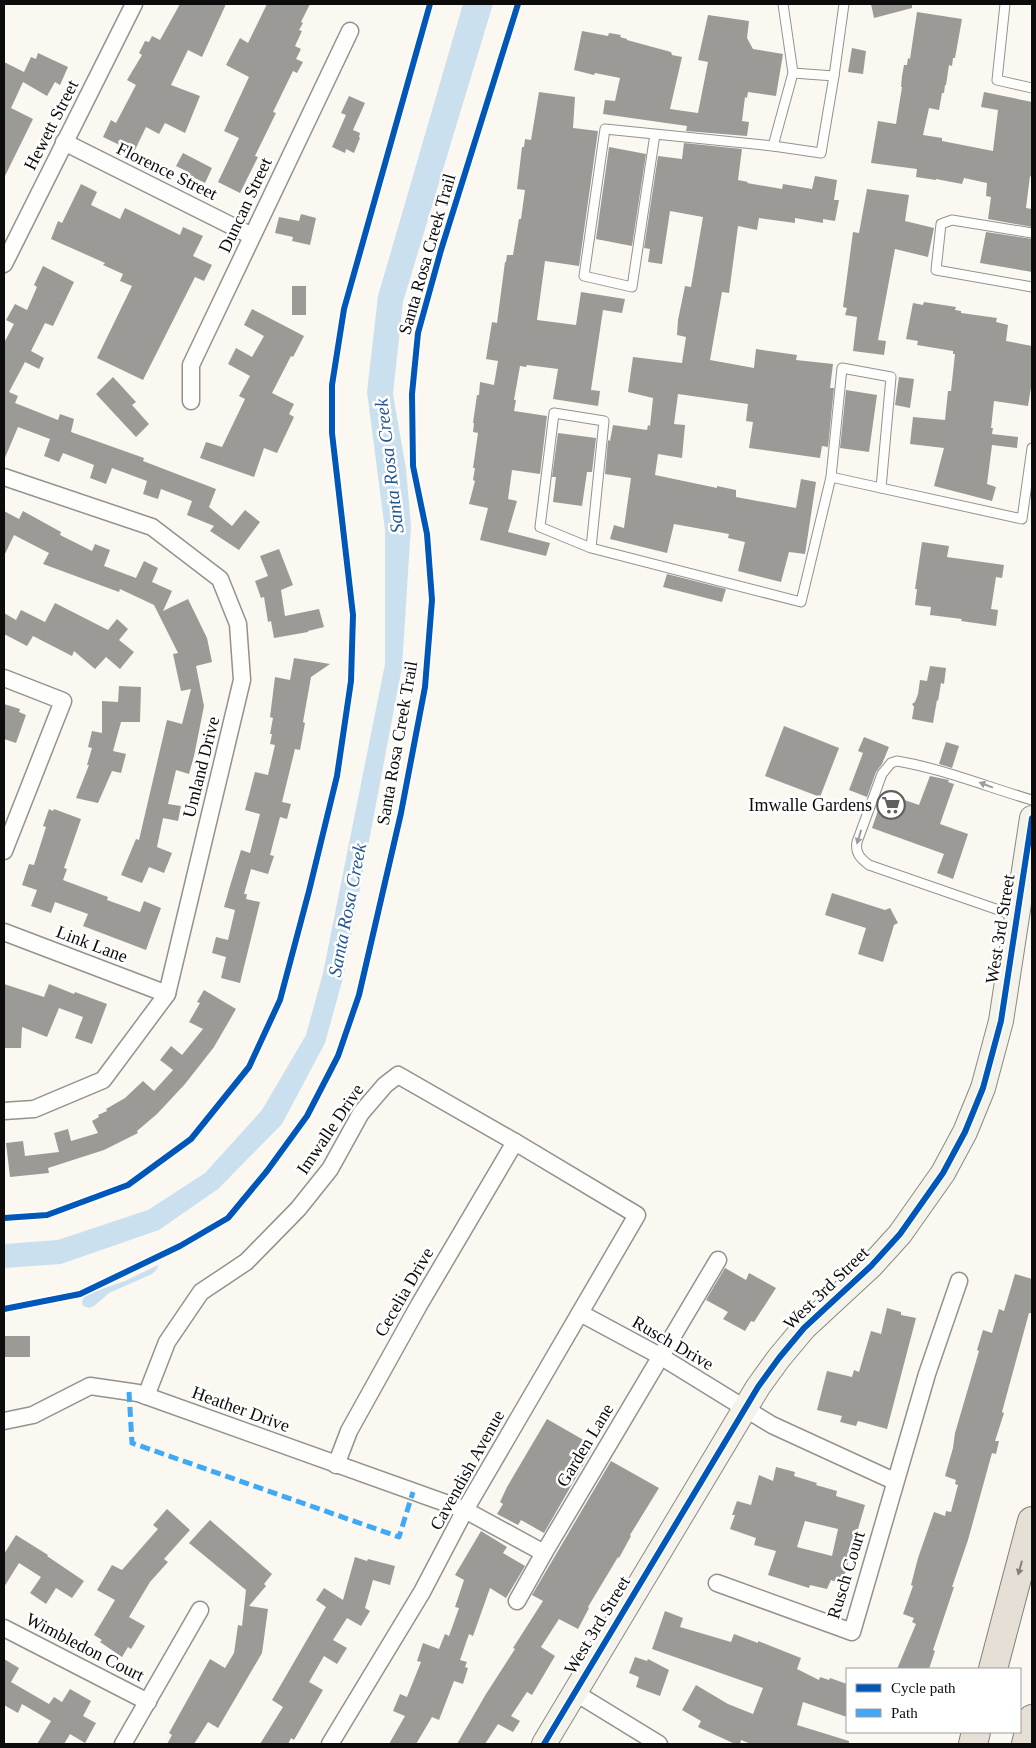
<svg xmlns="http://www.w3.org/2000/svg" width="1036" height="1748" font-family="Georgia,serif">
<rect width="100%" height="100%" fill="#faf8f0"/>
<g fill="#cbe0ef">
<path d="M463,4H493L403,302L393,394L406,469L411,526L402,667L343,978L325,1043L282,1124L218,1189L159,1230L61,1264L4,1268V1244L58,1240L148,1210L205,1173L262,1110L306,1035L323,973L385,664V530L367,392L378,296Z"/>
<path d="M158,1265L157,1269L152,1274L109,1293L94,1306L89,1308L83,1306L82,1302L84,1297L90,1293L125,1281Z"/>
</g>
<g fill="#9c9a96" fill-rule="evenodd">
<path d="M180,4H226L202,57L188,50L171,85L200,96L185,133L165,123L159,134L146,127L134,152L103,137L111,120L116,123L136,85L127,80L142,55L139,53L145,41L149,42L152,36L160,40Z"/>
<path d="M267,4H310L301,22L303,23L299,30L302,31L295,46L301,49L296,59L303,62L297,73L293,71L273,112L276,113L255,156L258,157L240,193L218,182L239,138L224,131L249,77L226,65L240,38L248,43Z"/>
<path d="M871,4H912V8L874,18Z"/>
<path d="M917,12L962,19L955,58H953L952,66L949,65L946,85H945L944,93H942L939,110L929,108L923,135L942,138V141L993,151L998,110L981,107L984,92L1032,102V177L1030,176L1026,208L1032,209V227L988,219L991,197L986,196L987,183L964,178L962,184L936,179V180L916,177L917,169L871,163L878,121L896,124L902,87H901L902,76L904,65H907L908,58L910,59Z"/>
<path d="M708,15L749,21L747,38L753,49L783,54L776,96L748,92L747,98L745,97L742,121L749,122L747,136L686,131L687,126L603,114L605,100L615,101L620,78L595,73L594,75L574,70L582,31L608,36L609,33L621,35L620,37L627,39V40L671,52L672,55L682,57L670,109L698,113L708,62L698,60Z"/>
<path d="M852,48L866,51L863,74L848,72Z"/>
<path d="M38,53L68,67L60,85L55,82L47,96L23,82L11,108L33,119L4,178V62L24,72L31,57L36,59Z"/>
<path d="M539,92L575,97L573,128L598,131L579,266L545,261L537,320L576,325L581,292L625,299L622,313L603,310L591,390L600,391L598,406L553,399L558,369L527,365L526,367L520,366L514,400H516L514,411L547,416L540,474L512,470L508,499L517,501L508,532L550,543L546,556L480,540L488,508L469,504L475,481L473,480L475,468H473L478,433L473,432L474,423H473L477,395H479L480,382L494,385L498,361L486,359L492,322L497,323L505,262H506L507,255H513L519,219H521L525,190L517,189L522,147H524L525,139L531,140Z"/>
<path d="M349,96L365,103L353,130L360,133L359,137L360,138L354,153L346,149L345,153L332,147L346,115L341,113Z"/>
<path d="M684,143L742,149L738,180L748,182L747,183L782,189L783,184L812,189L815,176L837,180L834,200H839L835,221L823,219V223L795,218V223L759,218L757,230L738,226L729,293L722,292L710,360L754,368L756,349L797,355L796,360L833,364L830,388H834L828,447L822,446L820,458L749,448L753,422L746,421L748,404L678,394L674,424L685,425L682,458L658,454L655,475L717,488V486L736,490V497L796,508L801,479L816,482L805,554L789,552L781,582L738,571L745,542L728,538L729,534L674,524L667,553L610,539L614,525L624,528L631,478L605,474L608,440L610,441L613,425L647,430L648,425L650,426L653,398L628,392L633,357L682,363L686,337L677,335L678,320L685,286L691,287L703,217L670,211L662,264L648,262L650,249L644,248L658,156L682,159Z"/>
<path d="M609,147L646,154L632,246L596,239Z"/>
<path d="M183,153L212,168L205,183L185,173L186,171L176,166Z"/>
<path d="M81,184L97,192L91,205L120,219L125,208L180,235L183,227L203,236L193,256L212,265L204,281L195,277L143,380L97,358L132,286L120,281L123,274L103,265L105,263L51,239L58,221L62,223Z"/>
<path d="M867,189L909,195L905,221L934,228L928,257L895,249L878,340L886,341L884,355L853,351L857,317L845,315L847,308L843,307L853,232L859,233Z"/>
<path d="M301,214L316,218L310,245L292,241L293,237L275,233L279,217L299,221Z"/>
<path d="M986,232L1032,239V272L980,263Z"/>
<path d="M43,266L74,282L53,326L45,323L31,351L44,358L39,369L25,362L9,392L18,396L15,403L58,420L60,414L74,419L71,432L144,458L143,461L216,489L209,507L232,526L245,510L260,522L239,550L210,531L214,526L187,515L192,501L161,489L158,499L143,494L147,481L112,468L106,484L90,478L94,465L63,453L59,462L44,456L50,439L18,427L4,460V343L14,324L6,320L15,304L27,310L37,287L34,285Z"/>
<rect x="292" y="286" width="14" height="29"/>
<path d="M924,302L956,307L955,310L961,311V313L997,318L996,322L1008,325L1006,341L1032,346V381L1028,406L994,401L991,428H993L992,434L1018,437L1017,448L992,445L987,484L996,487L992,501L934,486L944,448L910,444L913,417L945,420L948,391H951L955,354H953V351L917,345L918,341L906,339L913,303L923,305Z"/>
<path d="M252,309L304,336L293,357L291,356L272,393L294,404L289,414L294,417L277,453L264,448L254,477L200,458L206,442L222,447L245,399L239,396L250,376L228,364L236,348L252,357L264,336L244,325Z"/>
<path d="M113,377L136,402L132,405L149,424L136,437L96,394Z"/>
<path d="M899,377L914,379L910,408L895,405Z"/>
<path d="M846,390L877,395L869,452L840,448Z"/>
<path d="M558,433L596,438L592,472H587L582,506L553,502L556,477H552Z"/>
<path d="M4,511L19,519L23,511L61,532L60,535L92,551L95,544L110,550L104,566L136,578L144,561L158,568L152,582L172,591L163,611L188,599L207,638L212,662L196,666L204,706L194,756L189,774L176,770L168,804L181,806L178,821L163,818L157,847L172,853L164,873L149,867L142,883L121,875L136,839L139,840L167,720L182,724L191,689L181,691L173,654L178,653L154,605L120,589L119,592L43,564L49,553L14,535L4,556Z"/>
<path d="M922,542L949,546L947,557L1004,565L1002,578L996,577L991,609L998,610L996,626L961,621L962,619L930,615L931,607L915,605L917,589H915Z"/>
<path d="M279,549L293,585L281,590L285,616L319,609L324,627L308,631V632L274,638L271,621L268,622L264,597L261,598L255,581L268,576L260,556Z"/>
<path d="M667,574L726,589L722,602L663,587Z"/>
<path d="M55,603L108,630L117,619L128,629L119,640L134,652L120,669L106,657L95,669L74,651L72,656L33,636L27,646L4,634V613L16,620L21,610L45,622Z"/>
<path d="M294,658L330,664L311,677L303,722L305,723L300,750L295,749L282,802L291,804L287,819L280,817L270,855L274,856L268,874L251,869L244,894H247L246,899L260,902L240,983L221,978L226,957L212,953L216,937L228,940L235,910L224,907L230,886L241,850L250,853L260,814L245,810L255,772L268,775L275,745L270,744L272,734H270L273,718L270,717L275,677L290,680Z"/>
<path d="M930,666L946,668L944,684L941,683L938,701L937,700L933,723L912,719L914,707L912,704L915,702L918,694L920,680L927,681Z"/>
<path d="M119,686L141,687L140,722H121L113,751L126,754L121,773L112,771L98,803L76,798L89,765H87L92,748L88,747L92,731L102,733V701L118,702Z"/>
<path d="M4,704L20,709L19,712L26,715L16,743L4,739Z"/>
<path d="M784,726L839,748L820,797L765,776Z"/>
<path d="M864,737L889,747L882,764L876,772L867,797L849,790L863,753L858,751Z"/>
<path d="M946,742L959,746L952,768L939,764Z"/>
<path d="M930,776L949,780L948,782L954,784L940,824L968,834L953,879L937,873L944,854L872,828L884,793L919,805Z"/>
<path d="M49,809L53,811L54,809L81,819L64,868L67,869L63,880L108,897L107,900L140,912L144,901L161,908L146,950L83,926L88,914L55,902L51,913L31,906L37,890L22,885L29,864L34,865L46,827L43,826Z"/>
<path d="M832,893L885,910L890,908L898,923L894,925L883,962L858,954L866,928L825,915Z"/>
<path d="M4,984L44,997L49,984L74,994L75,992L107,1004L92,1044L75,1038L83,1017L59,1008L47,1037L22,1027L21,1048H4Z"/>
<path d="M204,990L236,1009L214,1047L185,1084L157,1114L137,1131L138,1133L104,1150L48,1168L49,1173L10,1177L6,1143L23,1141L25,1156L59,1152L54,1133L68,1129L71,1141L98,1133L92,1121L99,1117L98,1115L107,1111L106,1109L125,1098L143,1081L154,1091L173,1070L160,1060L171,1046L182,1055L203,1029L189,1022L200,1003L197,1002Z"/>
<path d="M725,1268L746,1280L749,1273L776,1288L754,1322L751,1321L745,1331L723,1319L728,1312L706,1300Z"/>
<path d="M1015,1274L1032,1279V1313H1029L1002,1412L1004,1413L995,1441H999L996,1454L992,1453L968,1540L952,1587H954L933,1650L935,1651L929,1669H897L916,1624L912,1622L914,1618L903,1614L913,1586L911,1585L918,1558L934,1512L945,1516L946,1511L951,1512L958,1485L955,1484L956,1480L945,1476L953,1448L955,1433L979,1351L977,1350L983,1330L992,1333L999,1309L1004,1311Z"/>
<path d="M887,1308L901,1312V1315L916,1318L887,1429L858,1421L856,1426L840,1422L842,1416L817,1410L827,1371L852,1377L854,1370L859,1372L871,1331L881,1334Z"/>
<rect x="4" y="1336" width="26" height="21"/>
<path d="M547,1419L594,1446L544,1533L521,1520L518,1525L497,1514L503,1504L500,1502L507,1487Z"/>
<path d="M611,1461L659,1488L630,1535L631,1536L619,1558L618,1557L588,1607L589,1608L578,1629L559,1619L541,1647L555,1656L532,1695L527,1692L511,1716L520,1721L513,1732L498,1724L485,1744H457L486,1694L515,1649L513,1648L543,1601L532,1595Z"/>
<path d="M776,1467L795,1472L794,1476L817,1483L816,1485L837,1491L836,1496L865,1505L842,1584L831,1580L827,1589L810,1585L809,1588L768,1575L776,1551L754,1545L756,1538L730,1529L735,1515H732L737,1501L751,1505L759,1475L773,1481ZM805,1521L838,1529L832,1556L797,1547Z"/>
<path d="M167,1509L190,1530L164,1559L168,1562L150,1582L129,1617L145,1626L131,1649L128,1647L122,1657L100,1642L102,1640L94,1635L115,1600L97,1590L112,1565L122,1570L158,1529L153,1525Z"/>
<path d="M210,1520L272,1574L264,1584L266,1586L249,1606L268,1609L262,1653L218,1728L208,1722L194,1744H167L172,1735L169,1733L210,1659L225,1668L234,1653L238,1625L242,1626L246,1590L189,1543Z"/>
<path d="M481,1531L507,1547L503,1553L525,1566L506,1598L490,1588L473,1636L469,1634L460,1660L467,1662L465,1667L468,1668L463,1684L454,1681L439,1720L432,1717L416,1744H389L405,1716L393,1711L400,1694L407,1697L421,1662L417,1661L423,1643L439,1649L445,1634L449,1636L459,1608L455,1607L464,1580L455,1575Z"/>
<path d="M16,1535L48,1555L47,1556L84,1581L72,1598L56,1588L46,1604L30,1593L41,1577L19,1563L4,1587V1554Z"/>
<path d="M355,1557L367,1561L368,1559L395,1566L390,1585L373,1580L365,1608L370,1611L361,1626L347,1618L333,1640L347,1648L337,1664L324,1656L309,1682L323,1690L294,1740L291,1738L288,1744H260L283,1707L272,1700L326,1607L316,1600L324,1588L343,1600Z"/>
<path d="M665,1611L683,1618L680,1627L731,1642L734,1634L758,1643V1641L801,1658L797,1669L819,1680L820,1677L829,1680L830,1678L847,1684V1717L803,1702L797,1725L849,1741V1744H751L741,1740L740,1744H735L698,1727L701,1721L682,1710L696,1685L728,1704L753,1714L763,1688L652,1649Z"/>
<path d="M635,1657L647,1661L648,1659L669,1670L660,1696L636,1687L639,1677L629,1673Z"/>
<path d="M4,1659L19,1668L11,1682L49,1704L54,1697L62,1702L70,1689L91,1701L83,1716L96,1723L85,1743L70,1734L64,1744H37L51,1721L22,1704L18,1713L4,1705Z"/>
</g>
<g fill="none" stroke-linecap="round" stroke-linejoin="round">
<defs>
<g id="lane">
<path d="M1005,4L997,80L1032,88"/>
<path d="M834,76L844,4"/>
<path d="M655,134L632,287L584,276L605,129L773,146L793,73L783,4"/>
<path d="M773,146L821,153L834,76L793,73"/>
<path d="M1032,233L952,220L941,224L936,270L1032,287"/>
<path d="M831,477L842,368L891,377L881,488"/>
<path d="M591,548L604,421L554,413L540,527L591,548L801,602L831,477L1022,519L1032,448"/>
<path d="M1016,916L869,865C860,858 855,853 857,842L882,774L891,763L897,761C944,769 987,787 1032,800"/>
</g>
<g id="street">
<path d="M64,142L252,236"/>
<path d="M4,264L134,4"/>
<path d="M191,401V365L350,31"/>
<path d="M4,477L152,527L220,579L238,624L242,680L167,994L103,1080L34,1109L4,1111"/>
<path d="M4,678L63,701L4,851"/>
<path d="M4,932L167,994"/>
<path d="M580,1313L660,1356L772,1425L894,1481"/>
<path d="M146,1396L167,1342L201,1292L246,1262L298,1209L330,1169L361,1113L385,1085L398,1075L515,1142L637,1215L465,1510L422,1592L330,1744"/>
<path d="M4,1421L33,1415L90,1386L138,1393L465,1510L544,1553"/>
<path d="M336,1465L349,1431L419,1305L515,1142"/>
<path d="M717,1583L852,1632L927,1374L959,1281"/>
<path d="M517,1601L544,1553L718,1260"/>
<path d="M4,1628L148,1702"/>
<path d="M574,1692L659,1744"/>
<path d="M123,1744L200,1610"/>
</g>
<path id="secondary" d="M544,1744L758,1387L779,1358L804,1328L871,1266L900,1234L943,1173L965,1132L983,1088L1001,1021L1032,818"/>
<g id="highway">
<path d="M993,1669L1032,1521"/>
<path d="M973,1744L976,1732"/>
<path d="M1026,1744L1032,1719"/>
</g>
</defs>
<use href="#lane" stroke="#93928f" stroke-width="11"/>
<use href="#street" stroke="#93928f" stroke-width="19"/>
<use href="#secondary" stroke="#8a8985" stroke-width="26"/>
<use href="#highway" stroke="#80807c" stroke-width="30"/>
<use href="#lane" stroke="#fefefd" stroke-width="9"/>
<use href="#street" stroke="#fefefd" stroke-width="16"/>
<use href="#secondary" stroke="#f3f3e9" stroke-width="24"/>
<use href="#highway" stroke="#e6dfd6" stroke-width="28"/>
<path stroke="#3fa9f5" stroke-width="5" stroke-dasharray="10 5" stroke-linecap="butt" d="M129,1392L132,1443L399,1537L413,1492"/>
<defs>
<g id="cycleway">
<path d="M4,1218L47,1215L128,1185L191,1139L249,1067L280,1000L309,891L337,776L351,681L353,615L332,433V385L344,309L430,4"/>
<path d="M4,1309L80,1294L180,1246L228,1218L267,1171L307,1116L338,1056L359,995L401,813L425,687L432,600L427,534L413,466L412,394L418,333L441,250L518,4"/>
<path d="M544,1744L758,1387L779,1358L804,1328L871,1266L900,1234L943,1173L965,1132L983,1088L1001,1021L1032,818"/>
</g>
</defs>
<use href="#cycleway" stroke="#fff" stroke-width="9"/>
<use href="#cycleway" stroke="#0057b8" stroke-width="6"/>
</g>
<defs><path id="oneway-solid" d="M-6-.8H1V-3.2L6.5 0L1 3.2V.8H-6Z" transform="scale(1.25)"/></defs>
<g fill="#9d9d9d">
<use href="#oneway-solid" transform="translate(986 785) rotate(-159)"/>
<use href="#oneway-solid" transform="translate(859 837) rotate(107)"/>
</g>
<use fill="#84807b" href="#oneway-solid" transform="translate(1020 1568) rotate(105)"/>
<defs>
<symbol id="supermarket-ring" viewBox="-11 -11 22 22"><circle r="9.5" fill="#fff" stroke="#5f5f5c" stroke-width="1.5"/><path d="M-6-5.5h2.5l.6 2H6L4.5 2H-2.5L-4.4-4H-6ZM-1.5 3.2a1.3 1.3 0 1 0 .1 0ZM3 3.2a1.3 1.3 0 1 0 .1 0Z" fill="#5f5f5c"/></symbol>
</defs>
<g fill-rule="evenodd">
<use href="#supermarket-ring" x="875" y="789" width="32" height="32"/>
</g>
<g text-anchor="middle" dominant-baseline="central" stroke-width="5" stroke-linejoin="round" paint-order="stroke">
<g font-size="18" fill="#0c0c0c" stroke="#fff">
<text transform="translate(51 125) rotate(-63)">Hewett Street</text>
<text transform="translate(167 171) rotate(26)">Florence Street</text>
<text transform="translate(245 205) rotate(-65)">Duncan Street</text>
<text transform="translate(427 254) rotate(-74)">Santa Rosa Creek Trail</text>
<text transform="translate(397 743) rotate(-80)">Santa Rosa Creek Trail</text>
<text transform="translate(201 767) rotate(-76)">Umland Drive</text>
<text transform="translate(1000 929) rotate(-81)">West 3rd Street</text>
<text transform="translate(92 944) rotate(21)">Link Lane</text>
<text transform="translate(330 1129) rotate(-56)">Imwalle Drive</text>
<text transform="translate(826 1288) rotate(-44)">West 3rd Street</text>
<text transform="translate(404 1292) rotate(-60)">Cecelia Drive</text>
<text transform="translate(673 1343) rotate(30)">Rusch Drive</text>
<text transform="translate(241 1409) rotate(20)">Heather Drive</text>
<text transform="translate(585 1445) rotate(-59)">Garden Lane</text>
<text transform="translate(467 1470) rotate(-61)">Cavendish Avenue</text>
<text transform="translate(846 1575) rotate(-73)">Rusch Court</text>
<text transform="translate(597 1625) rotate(-59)">West 3rd Street</text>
<text transform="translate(85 1647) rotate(27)">Wimbledon Court</text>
</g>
<g font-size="18" fill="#0c0c0c" stroke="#fff" text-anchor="end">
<text x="872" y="805">Imwalle Gardens</text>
</g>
<g font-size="19" font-style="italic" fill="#24578f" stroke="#fff">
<text transform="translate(389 466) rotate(-97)">Santa Rosa Creek</text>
<text transform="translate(347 910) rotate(-79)">Santa Rosa Creek</text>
</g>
</g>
<rect width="1036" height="1748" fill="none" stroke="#0c0c0c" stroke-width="10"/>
<rect x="846" y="1668" width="175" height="65" fill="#ffffff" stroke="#9e9e9e"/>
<rect x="856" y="1684" width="25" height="8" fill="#0057b8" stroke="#9e9e9e"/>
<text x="891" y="1693" font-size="15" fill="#0c0c0c">Cycle path</text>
<rect x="856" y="1709" width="25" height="8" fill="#3fa9f5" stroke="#9e9e9e"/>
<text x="891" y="1718" font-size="15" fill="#0c0c0c">Path</text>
</svg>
